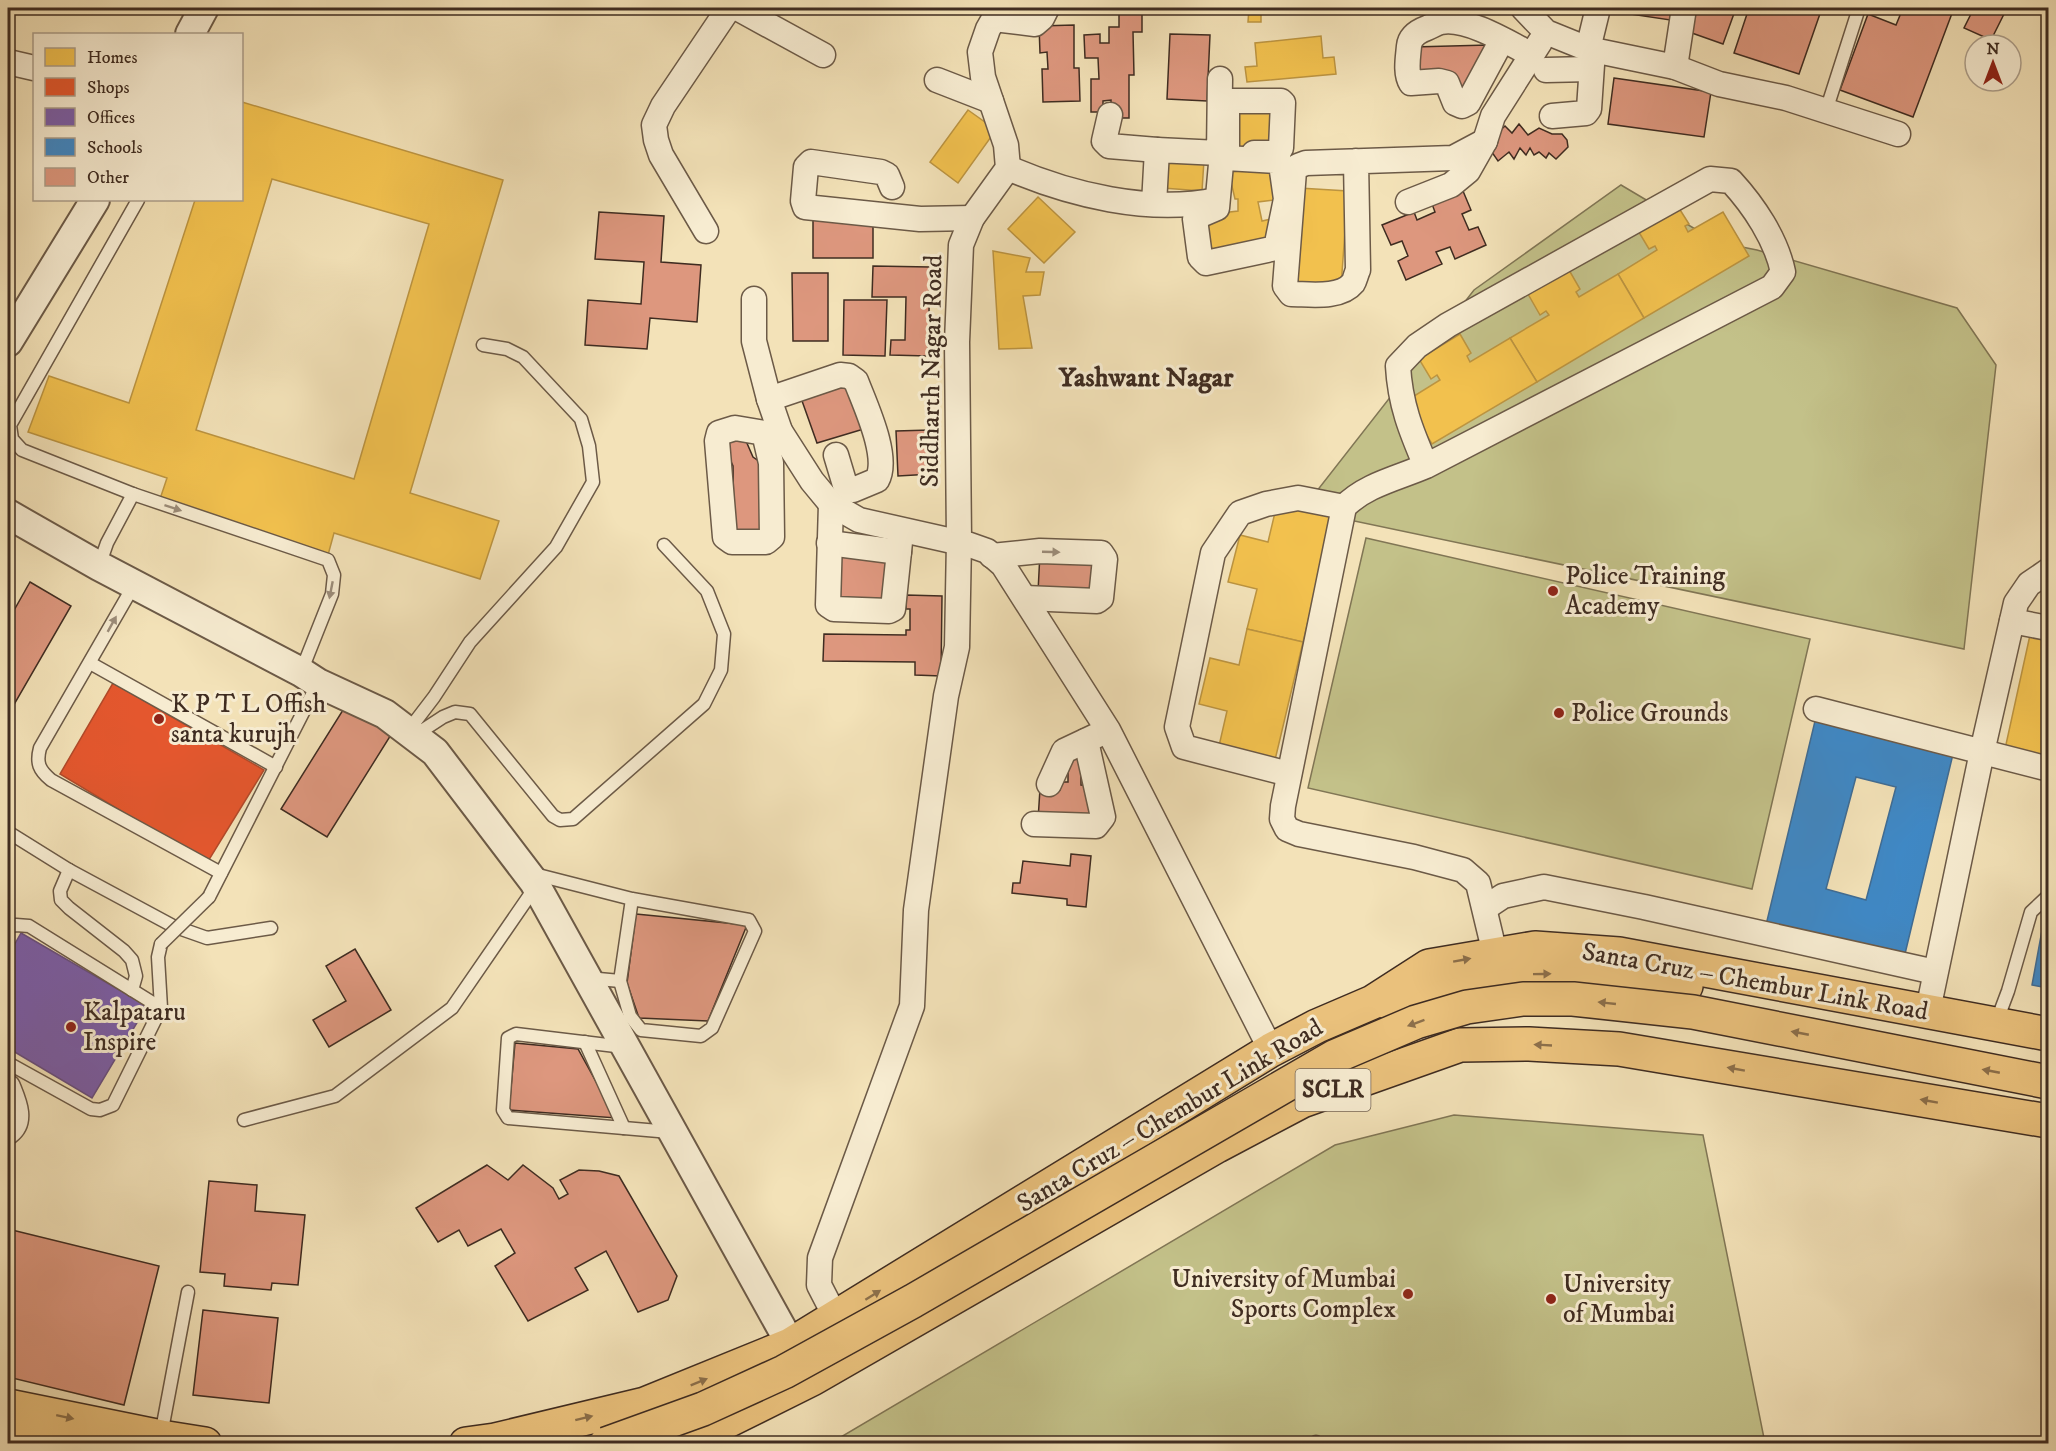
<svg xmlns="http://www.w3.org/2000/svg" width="2056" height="1451" font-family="'IM FELL DW Pica',serif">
<rect width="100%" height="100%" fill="#f3e2b8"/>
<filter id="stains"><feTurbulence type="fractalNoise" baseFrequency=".00333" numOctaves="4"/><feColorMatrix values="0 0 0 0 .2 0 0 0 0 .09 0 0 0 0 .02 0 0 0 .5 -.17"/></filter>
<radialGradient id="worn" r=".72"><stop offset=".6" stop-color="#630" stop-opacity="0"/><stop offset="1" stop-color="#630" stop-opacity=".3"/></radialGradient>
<g fill="#c3c189" stroke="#817655" stroke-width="1.5">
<path d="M1621,185L1717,242L1757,250L1957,308L1996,365L1964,649L1302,510L1474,290Z"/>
<path d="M1366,538L1810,639L1752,889L1308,788Z"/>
<path d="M1454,1115L1703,1135L1765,1443L829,1444L1335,1145Z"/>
</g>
<g fill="#f2c14e" stroke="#bc9440" stroke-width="1.5" fill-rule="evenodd">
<path d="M1249,8H1313L1312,14L1261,13V22H1248Z"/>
<path d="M1321,36L1323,58L1334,57L1336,74L1247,82L1245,67L1257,66L1255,43Z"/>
<path d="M242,102L503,180L410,493L499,521L480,579L334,533L328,555L160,499L167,478L28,432L49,376L129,403L195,200H242ZM272,179L429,224L354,479L196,430Z"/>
<path d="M1230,106H1278L1277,148L1230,147Z"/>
<path d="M968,110L996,130L958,183L930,162Z"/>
<path d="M1165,157L1204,160L1202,191L1163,188Z"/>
<path d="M1223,165H1247L1249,172L1275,169L1283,199L1258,202L1262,221L1271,219L1272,247L1206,257L1204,215L1238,211V199H1235L1231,182Z"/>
<path d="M1299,188L1348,191L1341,286L1293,283Z"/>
<path d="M1038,197L1075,232L1044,263L1008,229Z"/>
<path d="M1677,205L1689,224L1685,226L1688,232L1723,212L1749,256L1644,318L1618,274L1657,250L1655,246L1649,249L1637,229Z"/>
<path d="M993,251L1030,258L1026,272H1044L1040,295L1023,296L1032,348L999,349Z"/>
<path d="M1569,270L1580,289L1576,292L1579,297L1618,274L1644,318L1537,382L1510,338L1549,315L1546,311L1540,315L1528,294Z"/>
<path d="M1460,334L1471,353L1467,356L1470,362L1510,338L1537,382L1432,444L1406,401L1440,380L1437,375L1431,379L1419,359Z"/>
<path d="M1277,504L1333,517L1303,642L1247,629L1257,589L1228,582L1240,535L1268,542Z"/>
<path d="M2032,626L2048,630V750L2046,760L2005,749Z"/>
<path d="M1247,629L1303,642L1275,760L1219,746L1227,711L1199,704L1210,658L1239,665Z"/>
</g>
<path fill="#e4572e" stroke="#b24a2a" stroke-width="1.5" d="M113,683L264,770L207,863L60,774Z"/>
<path fill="#7b5ea7" stroke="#694f7f" stroke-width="1.5" d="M21,933L147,1006L92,1098L8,1048V956Z"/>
<g fill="#3f88c5" stroke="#3f6c94" stroke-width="1.5" fill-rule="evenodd">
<path d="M1816,717L1954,750L1904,958L1766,925ZM1856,777L1896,787L1866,900L1826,889Z"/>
<path d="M2043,925L2048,926V988L2032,985Z"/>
</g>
<g fill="#dd977e" stroke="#3f2c21" stroke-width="1.5">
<path d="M1604,8H1680L1677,21L1603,10Z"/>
<path d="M1697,8H1736L1723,44L1689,32Z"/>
<path d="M1749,8H1822L1799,74L1734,53Z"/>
<path d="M1903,8H1954L1913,117L1840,90L1868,14L1896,25Z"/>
<path d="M1974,8H2007L1991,40L1964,28Z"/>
<path d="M1119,11H1142V32H1133L1134,75H1129V118H1117L1111,112V100L1103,101V112H1091V79H1099L1098,58H1085L1084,35L1100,34V43H1109V27H1119Z"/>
<path d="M1074,25V68H1079L1080,101L1043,102L1042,69H1048L1047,52L1040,53L1039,26Z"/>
<path d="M1170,34L1210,35L1207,101L1167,99Z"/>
<path d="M1488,45L1468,97L1415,75L1413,47Z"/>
<path d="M1614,78L1711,92L1704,137L1608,124Z"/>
<path d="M1519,124L1528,135L1539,128L1552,134H1562L1567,140L1568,147L1556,159L1549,153L1546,158L1539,152L1534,155L1530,148L1526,155L1520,148L1514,159L1509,152L1498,161L1489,148L1494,136L1505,126L1512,133Z"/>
<path d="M1463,191L1471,210L1462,214L1469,230L1478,227L1486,245L1455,259L1450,247L1436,252L1442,264L1406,280L1398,261L1408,256L1402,241L1391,245L1382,225L1414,212L1417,220L1435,212L1432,204Z"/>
<path d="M599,212L664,216L661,262L701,265L697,322L650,318L647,349L585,345L588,300L641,304L644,262L595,259Z"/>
<rect x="813" y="216" width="60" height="42"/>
<path d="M873,266L930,267L928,356L890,355L891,340H905L906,297H872Z"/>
<path d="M792,273H828V341H793Z"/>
<path d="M844,300H887L885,356L843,355Z"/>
<path d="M850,384L867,428L817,443L801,398Z"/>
<path d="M930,430L932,474L898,476L896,431Z"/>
<path d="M721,440L746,441L753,457L763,464L766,535H734L733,466Z"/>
<path d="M834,552L894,556L891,608L830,604Z"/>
<path d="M1040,553L1100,557L1098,596L1038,592Z"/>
<path d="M30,582L71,606L8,715V621Z"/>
<path d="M906,595L942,596L941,676L915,675V662L823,661L824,634L906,635V630H910V609H906Z"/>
<path d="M348,702L394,730L327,837L281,809Z"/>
<path d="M1068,754H1081V785L1095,786L1094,823L1038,820L1040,789L1060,790V782H1068Z"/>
<path d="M1071,854L1091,856L1086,907L1067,905V899L1012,893L1013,883H1020L1023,861L1070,866Z"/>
<path d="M636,914L747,925L708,1021L639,1018L627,983Z"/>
<path d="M355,949L391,1010L329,1047L313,1020L346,1001L326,966Z"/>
<path d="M515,1043L578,1049L616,1118L509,1110Z"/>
<path d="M487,1165L508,1180L523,1165L553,1188L559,1199L568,1194L560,1180L579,1170L599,1171L619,1176L677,1276L668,1300L638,1312L606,1251L575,1268L588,1290L528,1321L495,1266L515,1253L501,1229L468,1246L459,1230L438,1242L416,1208Z"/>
<path d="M209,1181L257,1185L255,1211L305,1215L298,1285L272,1283L271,1290L224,1286L225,1274L200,1272Z"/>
<path d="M8,1229L159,1266L124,1405L8,1377Z"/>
<path d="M203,1310L278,1318L269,1403L193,1395Z"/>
</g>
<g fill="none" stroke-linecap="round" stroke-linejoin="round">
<defs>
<g id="service">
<path d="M1826,111L1859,8"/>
<path d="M133,494L22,450L12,439L10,425L138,200"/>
<path d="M99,566L107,543L133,494L328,560L334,575L332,594L301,672"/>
<path d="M134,585L40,748C36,763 39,770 51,780L221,873"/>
<path d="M90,663L276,767"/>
<path d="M408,731L434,697L470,642L556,547L593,482L589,446L581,419L523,357L507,349L483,345"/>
<path d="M414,736L443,717L455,712L470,714L553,816L560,820L573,819L704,704L721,670L724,634L707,591L664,545"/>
<path d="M8,832L69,870L173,926L207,938L271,928"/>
<path d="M69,870L60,891L61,900L69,908L124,951L132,960L136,976L132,990"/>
<path d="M534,874L632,899L749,920L755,931L712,1028L701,1036L641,1030L630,1016L620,981L632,899"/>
<path d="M209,897L318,683"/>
<path d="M8,927L16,925L29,926L161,1008"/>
<path d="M588,978L620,981"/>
<path d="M1996,1023L2008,991L2031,912L2048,896"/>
<path d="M585,1042L624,1128"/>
<path d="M624,1047L516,1034L508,1038L503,1110L508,1118L670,1132"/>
<path d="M8,1063L91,1109L100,1110L113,1105L161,1008L158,957L161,944"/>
<path d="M244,1120L335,1096L452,1008L536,886"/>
<path d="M161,1435L188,1292"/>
<path d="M1316,1442V1444"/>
</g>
<g id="minor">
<path d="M737,8L823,55"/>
<path d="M1523,8L1546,32L1588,49L1675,67L1719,84L1786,98L1898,134"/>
<path d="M994,19L1035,24L1042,18L1047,8"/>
<path d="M1502,40L1468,103L1462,106L1455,103L1447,83L1439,81L1411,83C1405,73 1408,58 1409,46C1410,36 1419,31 1427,28C1432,26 1436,23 1441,22C1467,17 1509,43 1532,55"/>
<path d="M1588,49L1598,8"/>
<path d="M8,62L34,68"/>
<path d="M1675,67L1684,8"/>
<path d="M1546,70L1591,69"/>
<path d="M937,80L991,101"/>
<path d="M1110,115L1104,141L1109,146L1157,150"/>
<path d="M1552,116L1586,113L1589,109L1593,50"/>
<path d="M1227,153V105L1231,101H1281L1283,103L1281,148L1277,153H1254"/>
<path d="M1226,158L1278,161L1281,164L1286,199L1276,248L1206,263L1200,257L1195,219L1196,217L1217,208L1221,164Z"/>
<path d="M1356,161L1358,270C1356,274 1355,280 1353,283C1340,299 1309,294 1291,294L1285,286L1294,171L1298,166L1306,163L1453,158L1485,141"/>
<path d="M1008,168C1071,195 1148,214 1217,200"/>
<path d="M892,187L887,175L881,172L811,162L806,167L803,201L805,207L920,219L972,218"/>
<path d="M1408,202L1451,185L1468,171L1485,141L1493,116L1540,42"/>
<path d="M1154,204L1157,150L1219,153L1220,79"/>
<path d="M706,231L661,155L656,140L654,125L663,106L729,8"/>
<path d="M754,299V341L769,399L780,431L812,481L831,504L859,520L970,545L987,551L1003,565L1108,730L1271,1050"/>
<path d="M769,399L840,375L849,376L856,381C865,405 890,457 877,480L853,490L845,485L836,455"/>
<path d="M764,433L771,463L772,537L766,542H732L725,537L717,441L719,433L735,428L764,433L780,431"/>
<path d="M1426,466C1411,431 1400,404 1398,366L1417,346L1448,325L1710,179L1731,181C1754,206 1776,239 1783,272L1772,287L1426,466C1398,478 1365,485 1344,507L1283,806L1282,819L1287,829L1299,834L1414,857L1463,870L1478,883L1495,954"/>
<path d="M831,504L828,605L834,609L889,611L893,609L900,542L899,530"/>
<path d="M829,543L899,552"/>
<path d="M992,556L1040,551L1101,553L1105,559L1101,598L1097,601L1025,598"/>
<path d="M2012,621L2048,628"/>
<path d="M1816,709L2045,768L2048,767"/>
<path d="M1289,774L1184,747L1177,727L1213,553L1240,513L1266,504L1298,498L1344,507"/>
<path d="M1049,784L1064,751L1100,734"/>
<path d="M1034,824L1096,826L1103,817L1086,741"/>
<path d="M1485,908L1503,896L1544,887L1644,907L1935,972"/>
<path d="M1928,1010L1982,752L2016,603L2029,584L2048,571"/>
<path d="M8,1087C14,1102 23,1121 8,1132"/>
<path d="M836,1318L819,1285L820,1258L912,1006L916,910L946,696L957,647L959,541L957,342L961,245L972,218L1008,168L1006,145L983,77L980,52L988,29L1000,8"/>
</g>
<g id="tertiary">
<path d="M190,34L204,8"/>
<path d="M8,342L95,200"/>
<path d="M8,514L99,566L301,672L318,683L385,714L435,752L534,882L801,1363"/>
</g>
<g id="trunk">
<path d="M1384,1001L1422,996L1464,984L1521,975L1574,974L1686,986"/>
<path d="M8,1406L161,1437L205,1444"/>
<path d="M8,1431L72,1444"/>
<path d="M466,1444L495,1440L645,1404L790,1345L1271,1050L1317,1026L1373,1002L1429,966L1535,948L1619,954L2048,1034"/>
<path d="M681,1444L812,1379L1217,1146L1302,1101L1460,1045L1529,1044L1619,1049L2048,1121"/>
</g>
</defs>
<use href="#service" stroke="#6c5a47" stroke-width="15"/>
<use href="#minor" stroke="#6c5a47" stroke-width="27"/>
<use href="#tertiary" stroke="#6c5a47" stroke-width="32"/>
<use href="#trunk" stroke="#3f2c21" stroke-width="36"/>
<use href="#service" stroke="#f7ecd1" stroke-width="12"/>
<use href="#minor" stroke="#f7ecd1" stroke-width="24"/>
<use href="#tertiary" stroke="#f7ecd1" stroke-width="28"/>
<use href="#trunk" stroke="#eac17c" stroke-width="33"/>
<defs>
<path id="service-bridge" d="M161,944L209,897"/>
<path id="trunk-bridge" d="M606,1444L703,1409L784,1372L913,1301L1334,1057L1416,1022L1467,1007L1523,999H1573L1693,1012L2048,1082"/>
</defs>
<use href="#service-bridge" stroke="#6c5a47" stroke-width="15" stroke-linecap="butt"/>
<use href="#trunk-bridge" stroke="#3f2c21" stroke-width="36" stroke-linecap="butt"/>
<use href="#service-bridge" stroke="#f7ecd1" stroke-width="12"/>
<use href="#trunk-bridge" stroke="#eac17c" stroke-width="33"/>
</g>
<defs><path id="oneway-solid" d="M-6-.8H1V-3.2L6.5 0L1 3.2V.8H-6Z" transform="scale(1.5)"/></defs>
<g fill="#9b8c79">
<use href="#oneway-solid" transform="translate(173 508) rotate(18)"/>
<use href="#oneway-solid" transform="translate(1051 552) rotate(2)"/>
<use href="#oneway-solid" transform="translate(331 590) rotate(101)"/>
<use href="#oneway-solid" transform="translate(112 624) rotate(-61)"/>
</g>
<g fill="#8c6f4a">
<use href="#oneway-solid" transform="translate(1462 960) rotate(-10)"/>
<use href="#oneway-solid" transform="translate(1542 974) rotate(-1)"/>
<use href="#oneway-solid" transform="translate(1607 1003) rotate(-174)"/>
<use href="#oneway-solid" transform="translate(1416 1023) rotate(160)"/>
<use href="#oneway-solid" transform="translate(1800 1033) rotate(-169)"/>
<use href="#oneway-solid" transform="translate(1543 1045) rotate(-177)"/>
<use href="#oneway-solid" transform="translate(1736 1069) rotate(-170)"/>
<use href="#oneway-solid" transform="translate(1991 1071) rotate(-169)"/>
<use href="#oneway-solid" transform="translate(1929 1101) rotate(-170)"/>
<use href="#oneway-solid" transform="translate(873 1295) rotate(-32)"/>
<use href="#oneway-solid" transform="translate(699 1382) rotate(-22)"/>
<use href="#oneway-solid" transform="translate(65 1417) rotate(12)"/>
<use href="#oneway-solid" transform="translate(584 1418) rotate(-14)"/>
</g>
<g fill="#8f2418" stroke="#f7ecd1" stroke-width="2">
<circle cx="1553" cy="591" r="6"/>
<circle cx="1559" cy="713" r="6"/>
<circle cx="159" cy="719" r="6"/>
<circle cx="71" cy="1027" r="6"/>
<circle cx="1408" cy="1294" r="6"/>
<circle cx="1551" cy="1299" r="6"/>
</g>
<g text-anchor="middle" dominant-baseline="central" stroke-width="6" stroke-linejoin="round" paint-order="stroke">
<rect fill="#f7ecd1" stroke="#766656" stroke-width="1.5" x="1295.5" y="1069" width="75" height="42" rx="4.5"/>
<g font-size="24" font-weight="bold" fill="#3f2c21">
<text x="1333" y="1090">SCLR</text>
</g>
<g font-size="26" fill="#3f2c21" stroke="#f7ecd1">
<text transform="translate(932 371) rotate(-89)">Siddharth Nagar Road</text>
<text transform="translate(1755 982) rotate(10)">Santa Cruz – Chembur Link Road</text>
<text transform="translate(1170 1116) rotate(-31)">Santa Cruz – Chembur Link Road</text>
</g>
<g font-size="26" fill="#3f2c21" stroke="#f7ecd1" text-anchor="start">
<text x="1565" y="576">Police Training<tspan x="1565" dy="30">Academy</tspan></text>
<text x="171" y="704">K P T L Offish<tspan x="171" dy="30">santa kurujh</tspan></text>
<text x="1571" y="713">Police Grounds</text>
<text x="83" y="1012">Kalpataru<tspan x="83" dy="30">Inspire</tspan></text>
<text x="1396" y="1279" text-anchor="end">University of Mumbai<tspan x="1396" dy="30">Sports Complex</tspan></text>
<text x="1563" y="1284">University<tspan x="1563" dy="30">of Mumbai</tspan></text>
</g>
<g font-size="27" font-weight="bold" fill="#3f2c21" stroke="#f7ecd1">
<text x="1146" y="378">Yashwant Nagar</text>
</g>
</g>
<rect width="2056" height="1451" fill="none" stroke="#f3e2b8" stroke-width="30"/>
<rect x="9" y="9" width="2038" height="1433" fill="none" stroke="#3f2c21" stroke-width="3"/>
<rect x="15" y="15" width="2026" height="1421" fill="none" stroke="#3f2c21" stroke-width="1.5"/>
<rect x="33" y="33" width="210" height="168" fill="#f7ecd1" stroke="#ad9f8b" stroke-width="1.5"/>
<rect x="45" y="48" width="30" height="18" fill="#f2c14e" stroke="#ad9f8b" stroke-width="1.5"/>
<text x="87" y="63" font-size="18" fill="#3f2c21">Homes</text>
<rect x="45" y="78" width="30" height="18" fill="#e4572e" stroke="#ad9f8b" stroke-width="1.5"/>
<text x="87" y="93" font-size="18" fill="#3f2c21">Shops</text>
<rect x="45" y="108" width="30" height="18" fill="#7b5ea7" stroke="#ad9f8b" stroke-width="1.5"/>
<text x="87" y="123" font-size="18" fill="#3f2c21">Offices</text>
<rect x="45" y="138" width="30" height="18" fill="#3f88c5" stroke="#ad9f8b" stroke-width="1.5"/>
<text x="87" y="153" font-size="18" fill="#3f2c21">Schools</text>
<rect x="45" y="168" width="30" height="18" fill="#dd977e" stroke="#ad9f8b" stroke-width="1.5"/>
<text x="87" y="183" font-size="18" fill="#3f2c21">Other</text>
<g transform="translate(1993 63)"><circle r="28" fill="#f7ecd1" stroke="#ad9f8b" stroke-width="1.5"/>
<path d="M0-4.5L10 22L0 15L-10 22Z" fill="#8f2418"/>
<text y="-9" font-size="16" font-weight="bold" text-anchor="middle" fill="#3f2c21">N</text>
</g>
<rect width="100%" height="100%" filter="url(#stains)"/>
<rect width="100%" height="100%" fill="url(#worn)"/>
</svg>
